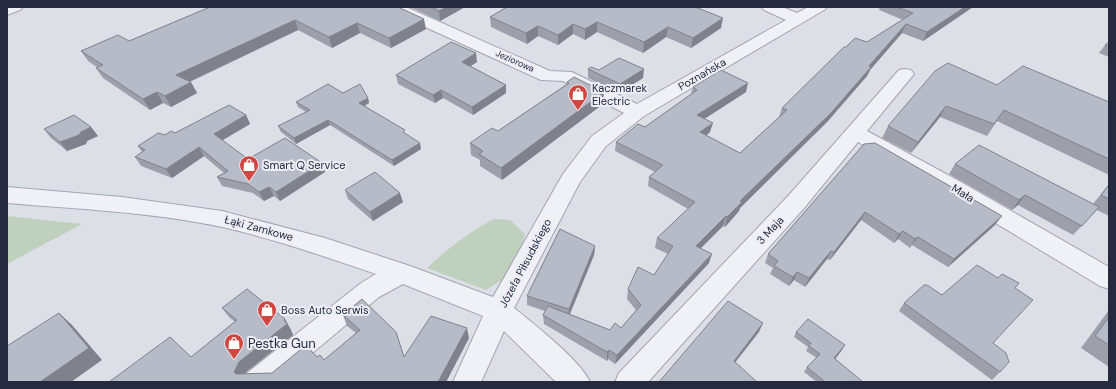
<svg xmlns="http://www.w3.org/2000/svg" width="1116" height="389" font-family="'DM Sans',sans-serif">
<rect width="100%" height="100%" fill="#dddfe7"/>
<g fill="#bfd1be">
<path d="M7,216L82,224L7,264Z"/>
<path d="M494,219L510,220L525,234L519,258L502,280L486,290L427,268C447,249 469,232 494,219Z"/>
</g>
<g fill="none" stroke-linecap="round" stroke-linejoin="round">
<defs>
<g id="minor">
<path d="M7,7H23L20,10L7,15Z"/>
<path d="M385,7H406L550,71L572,72L637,104L786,20L764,10L761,7H782L797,13L808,7H827L824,10L644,116L606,146L580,182L514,308C534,324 580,360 590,382H556L504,331L481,382H453L483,316L403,284L379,297L278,382H243L247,373L361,283L376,274C326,257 275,239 222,227C152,212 78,209 7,203V187L122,197L222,211L325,238L410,266L493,297L563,174L592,136L624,113L563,81L541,80L388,10Z"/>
<path d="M905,69L911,70L914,74L867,131L959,181L1109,267V289L1100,286L944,192L858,142L805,207L648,382H615L619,373L789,195L899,70Z"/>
</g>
</defs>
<use href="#minor" stroke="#a3a5b1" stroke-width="2"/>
<use href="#minor" fill="#f0f1f6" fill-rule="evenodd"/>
</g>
<g fill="#9da0ab">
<path d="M210,7L426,29L391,48L360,33L332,48L298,30L190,82L197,93L171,107L163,103L150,110L103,78L96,68L97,67L88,61L81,51L129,41Z"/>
<path d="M410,7H465L440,21Z"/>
<path d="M503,7H695L721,28L691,48L666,37L643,53L597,32L585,40L573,34L558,45L538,36L527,44L491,27L490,17L504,9Z"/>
<path d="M880,7H973L923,41L902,33L870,70L867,76L827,122L740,208L739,211L725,227L723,226L701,248L709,263L615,364L608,359L607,361L544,324L543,315L545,311L527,305V296L595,246L594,255L570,314L610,330L621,328L636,310L627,299L628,289L654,275L668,254L655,248L657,238L688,209L648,186L649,177L655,172L615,151L616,142L645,127L691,94L693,87L746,92L704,119L710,132L706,136L740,153L779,117L782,108L846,47L867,42L903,20L879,10Z"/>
<path d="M1109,42V57L1099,53L1105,45Z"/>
<path d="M477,62L470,66L506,85V93L473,115L443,98L435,103L398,84L396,75Z"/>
<path d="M588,69L599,70L643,78L619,93L588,78Z"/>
<path d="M567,82L603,104L502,180L480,166V160L471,155L470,143L498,131L567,84Z"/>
<path d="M997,85L1109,102V175L997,121L987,136L940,117L911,153L882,138L888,126Z"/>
<path d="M343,93L368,98L369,103L365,106L406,134L421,149L394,166L330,125L296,144L281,132L278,126L306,112L298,107L296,102Z"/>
<path d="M246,115L250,124L222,140L248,159L322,163L325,172L280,201L274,196L264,201L253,193L222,186L217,177L224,173L204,156L172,178L141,166L135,157L142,152L138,146L165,135Z"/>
<path d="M91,127L98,136L87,141L86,144L67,151L51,138L44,129Z"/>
<path d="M864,144L995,225L948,267L912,245L910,248L898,239L894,243L861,220L830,260L827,259L805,287L794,280L789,286L770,274L773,268L765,263L768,254Z"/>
<path d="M955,164L1093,204L1109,184V216L1097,210L1073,235L1018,205L1012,210L949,174Z"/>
<path d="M345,190L403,202L373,221L348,199Z"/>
<path d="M998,278L1015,288L993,343L1000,372L992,380L899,311L904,303L942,295Z"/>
<path d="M222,308L285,319L291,330L293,335L246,372L245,374L272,373L317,357L324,360L356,333L347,326L343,315L396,332L404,357L469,338L446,382H109L191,357L235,322L230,318Z"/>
<path d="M1109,310V367L1081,348Z"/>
<path d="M796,332L842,350L835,359L863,382H817L804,372L807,367L817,358L806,351L808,347L794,337Z"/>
</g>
<g fill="#80828b">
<path d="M446,7H465L440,21L439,11Z"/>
<path d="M965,7H973L923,41L927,32Z"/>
<path d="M723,18L721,28L691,48L693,38Z"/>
<path d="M424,19L426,29L391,48L389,38Z"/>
<path d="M295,20L298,30L182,85L176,75Z"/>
<path d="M597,22V32L585,40V29Z"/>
<path d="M357,23L360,33L332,48L329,37Z"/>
<path d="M573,24V34L558,45V35Z"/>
<path d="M906,24L902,33L870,70L867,76L827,122L740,208L739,211L725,227L727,217L740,201L869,66Z"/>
<path d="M538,26V36L527,44L526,33Z"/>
<path d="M668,27L666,37L643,53L644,42Z"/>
<path d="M476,53L477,62L463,71L462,62Z"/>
<path d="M644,69L643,78L619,93L620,84Z"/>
<path d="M191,82L197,93L171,107L165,96Z"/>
<path d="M748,83L746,92L695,125L697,115Z"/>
<path d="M506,85V93L473,115L472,107Z"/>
<path d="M441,90L443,98L435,103L433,95Z"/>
<path d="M157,92L163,103L150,110L143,99Z"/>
<path d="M604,92L603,104L502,180L501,168Z"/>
<path d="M368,98L369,103L360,108L359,103Z"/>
<path d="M946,106L940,117L911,153L918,142Z"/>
<path d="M246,115L250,124L218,143L214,134Z"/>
<path d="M328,120L330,125L296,144L294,138Z"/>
<path d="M713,123L710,132L698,142L700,132Z"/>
<path d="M91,127L98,136L87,141L86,144L67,151L60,142Z"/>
<path d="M420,143L421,149L394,166L392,160Z"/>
<path d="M199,147L204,156L172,178L166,169Z"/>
<path d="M322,163L325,172L280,201L276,192Z"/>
<path d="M269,187L274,196L264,201L259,192Z"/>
<path d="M400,193L403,202L373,221L370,212Z"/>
<path d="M1025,195L1018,205L1012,210L1019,200Z"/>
<path d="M865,212L861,220L830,260L834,252Z"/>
<path d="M726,216L723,226L694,255L696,246Z"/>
<path d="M1002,216L995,225L948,267L954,259Z"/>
<path d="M903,231L898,239L894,243L899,234Z"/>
<path d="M918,237L912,245L910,248L915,239Z"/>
<path d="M595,246L594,255L568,318L569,309Z"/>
<path d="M831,251L827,259L805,287L809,278Z"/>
<path d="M712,254L709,263L615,364L617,355Z"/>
<path d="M797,272L794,280L789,286L793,277Z"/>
<path d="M59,313L72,325L102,360L71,382H40Z"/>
<path d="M285,319L291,330L293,335L246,372L242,381L234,372L239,362Z"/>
<path d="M763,323L759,332L730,369L734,361Z"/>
<path d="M467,328L469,338L446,382H438Z"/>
<path d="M845,345L842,350L832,363L834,358Z"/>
<path d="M609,350L608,359L607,361V352Z"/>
</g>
<g fill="#b7bac7" stroke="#80828b">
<path d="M210,7H398L424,19L389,38L357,23L329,37L295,20L176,75L191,82L165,96L157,92L143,99L96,68L103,65L81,51L118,35L129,41Z"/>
<path d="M431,7H446L439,11Z"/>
<path d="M507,7H695L723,18L693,38L668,27L644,42L597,22L585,29L573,24L558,35L538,26L526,33L490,17Z"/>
<path d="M897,7H965L927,32L906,24L869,66L871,67L831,113L740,201L742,202L727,217L726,216L696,246L712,254L617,355L609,350L607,352L543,315L548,306L610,330L615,323L621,328L641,305L628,289L638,267L654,275L673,246L657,238L695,202L649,177L663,165L616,142L638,124L645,127L697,90L693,87L721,70L748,83L697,115L713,123L700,132L740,153L787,110L782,108L844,47H846L855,38L867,42L913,13Z"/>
<path d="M451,42L476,53L462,62L506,85L472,107L441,90L433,95L396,75Z"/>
<path d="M1109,42V47L1105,45Z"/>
<path d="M619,58L644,69L620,84L588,69L591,67L599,70Z"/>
<path d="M948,63L997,85L1023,66L1109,102V159L1004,110L994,124L946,106L918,142L888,126L935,71Z"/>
<path d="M574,77L604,92L501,168L479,154L483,151L470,143L492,128L498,131L569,83L567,82Z"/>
<path d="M328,84L343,93L360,84L368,98L359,103L405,130L403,132L420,143L392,160L328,120L294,138L278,126L310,110L296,102Z"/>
<path d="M229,105L246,115L214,134L248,159L285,138L322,163L276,192L269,187L259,192L248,184L217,177L228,171L199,147L166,169L135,157L145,150L138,146L158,133L165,135L171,131L175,133Z"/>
<path d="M74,115L91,127L81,132L79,135L60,142L44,129Z"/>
<path d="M875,143L1002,216L954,259L918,237L915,239L903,231L899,234L865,212L834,252L831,251L809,278L797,272L793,277L774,266L778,261L768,254L864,144Z"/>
<path d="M979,145L1099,207L1082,226L1025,195L1019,200L955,164Z"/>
<path d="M375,172L400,193L370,212L345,190Z"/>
<path d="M1109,185V199L1101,195Z"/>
<path d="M560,229L595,246L569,309L527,296Z"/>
<path d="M977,265L998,278L1002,274L1019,283L1015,288L1033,300L993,343L1006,353L1009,362L1000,372L904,303L924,285H927L942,295Z"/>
<path d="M247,289L285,319L284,320L287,324L239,362L234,372L236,374L272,373L306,345L317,357L320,355L324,360L360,330L343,315L362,299L396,332L404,357L431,316L467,328L438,382H109L170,337L191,357L237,320L222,308Z"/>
<path d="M728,301L763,323L734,361L757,382H659Z"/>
<path d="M59,313L89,348L40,382H7V346Z"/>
<path d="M1109,317V345L1095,336Z"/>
<path d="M808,319L845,345L834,358L863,382H825L807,367L820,354L809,346L811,343L796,332Z"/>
</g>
<defs>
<symbol id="shop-pin" viewBox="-11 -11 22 30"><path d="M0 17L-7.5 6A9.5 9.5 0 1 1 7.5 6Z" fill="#cf4740" stroke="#eceef5"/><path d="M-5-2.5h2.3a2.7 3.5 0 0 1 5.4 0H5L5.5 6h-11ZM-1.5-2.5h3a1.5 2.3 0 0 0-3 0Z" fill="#fff"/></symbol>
</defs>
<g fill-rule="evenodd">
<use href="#shop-pin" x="567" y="83" width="22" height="30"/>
<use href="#shop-pin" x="238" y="154" width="22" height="30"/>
<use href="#shop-pin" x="256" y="299" width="22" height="30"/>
<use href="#shop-pin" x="223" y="332" width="22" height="30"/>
</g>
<g text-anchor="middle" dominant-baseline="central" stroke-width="4" stroke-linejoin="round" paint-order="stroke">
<g font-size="9" fill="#272a3e" stroke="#eceef5">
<text transform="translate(515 61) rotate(24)">Jeziorowa</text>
</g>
<g font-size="11" fill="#272a3e" stroke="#eceef5">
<text transform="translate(702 74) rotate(-30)">Poznańska</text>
<text transform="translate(963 193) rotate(32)">Mała</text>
<text transform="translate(259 228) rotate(15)">Łąki Zamkowe</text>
<text transform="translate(770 230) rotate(-47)">3 Maja</text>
<text transform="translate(525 263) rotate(-62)">Józefa Piłsudskiego</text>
</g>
<g font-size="11" fill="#272a3e" stroke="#eceef5" text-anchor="start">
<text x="592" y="88">Kaczmarek<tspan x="592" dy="13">Electric</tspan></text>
<text x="263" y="165">Smart Q Service</text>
<text x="281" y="310">Boss Auto Serwis</text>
</g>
<g font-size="13" fill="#272a3e" stroke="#eceef5" text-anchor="start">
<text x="248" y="343">Pestka Gun</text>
</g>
</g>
<rect width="1116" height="389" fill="none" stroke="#272a3e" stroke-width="16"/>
</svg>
